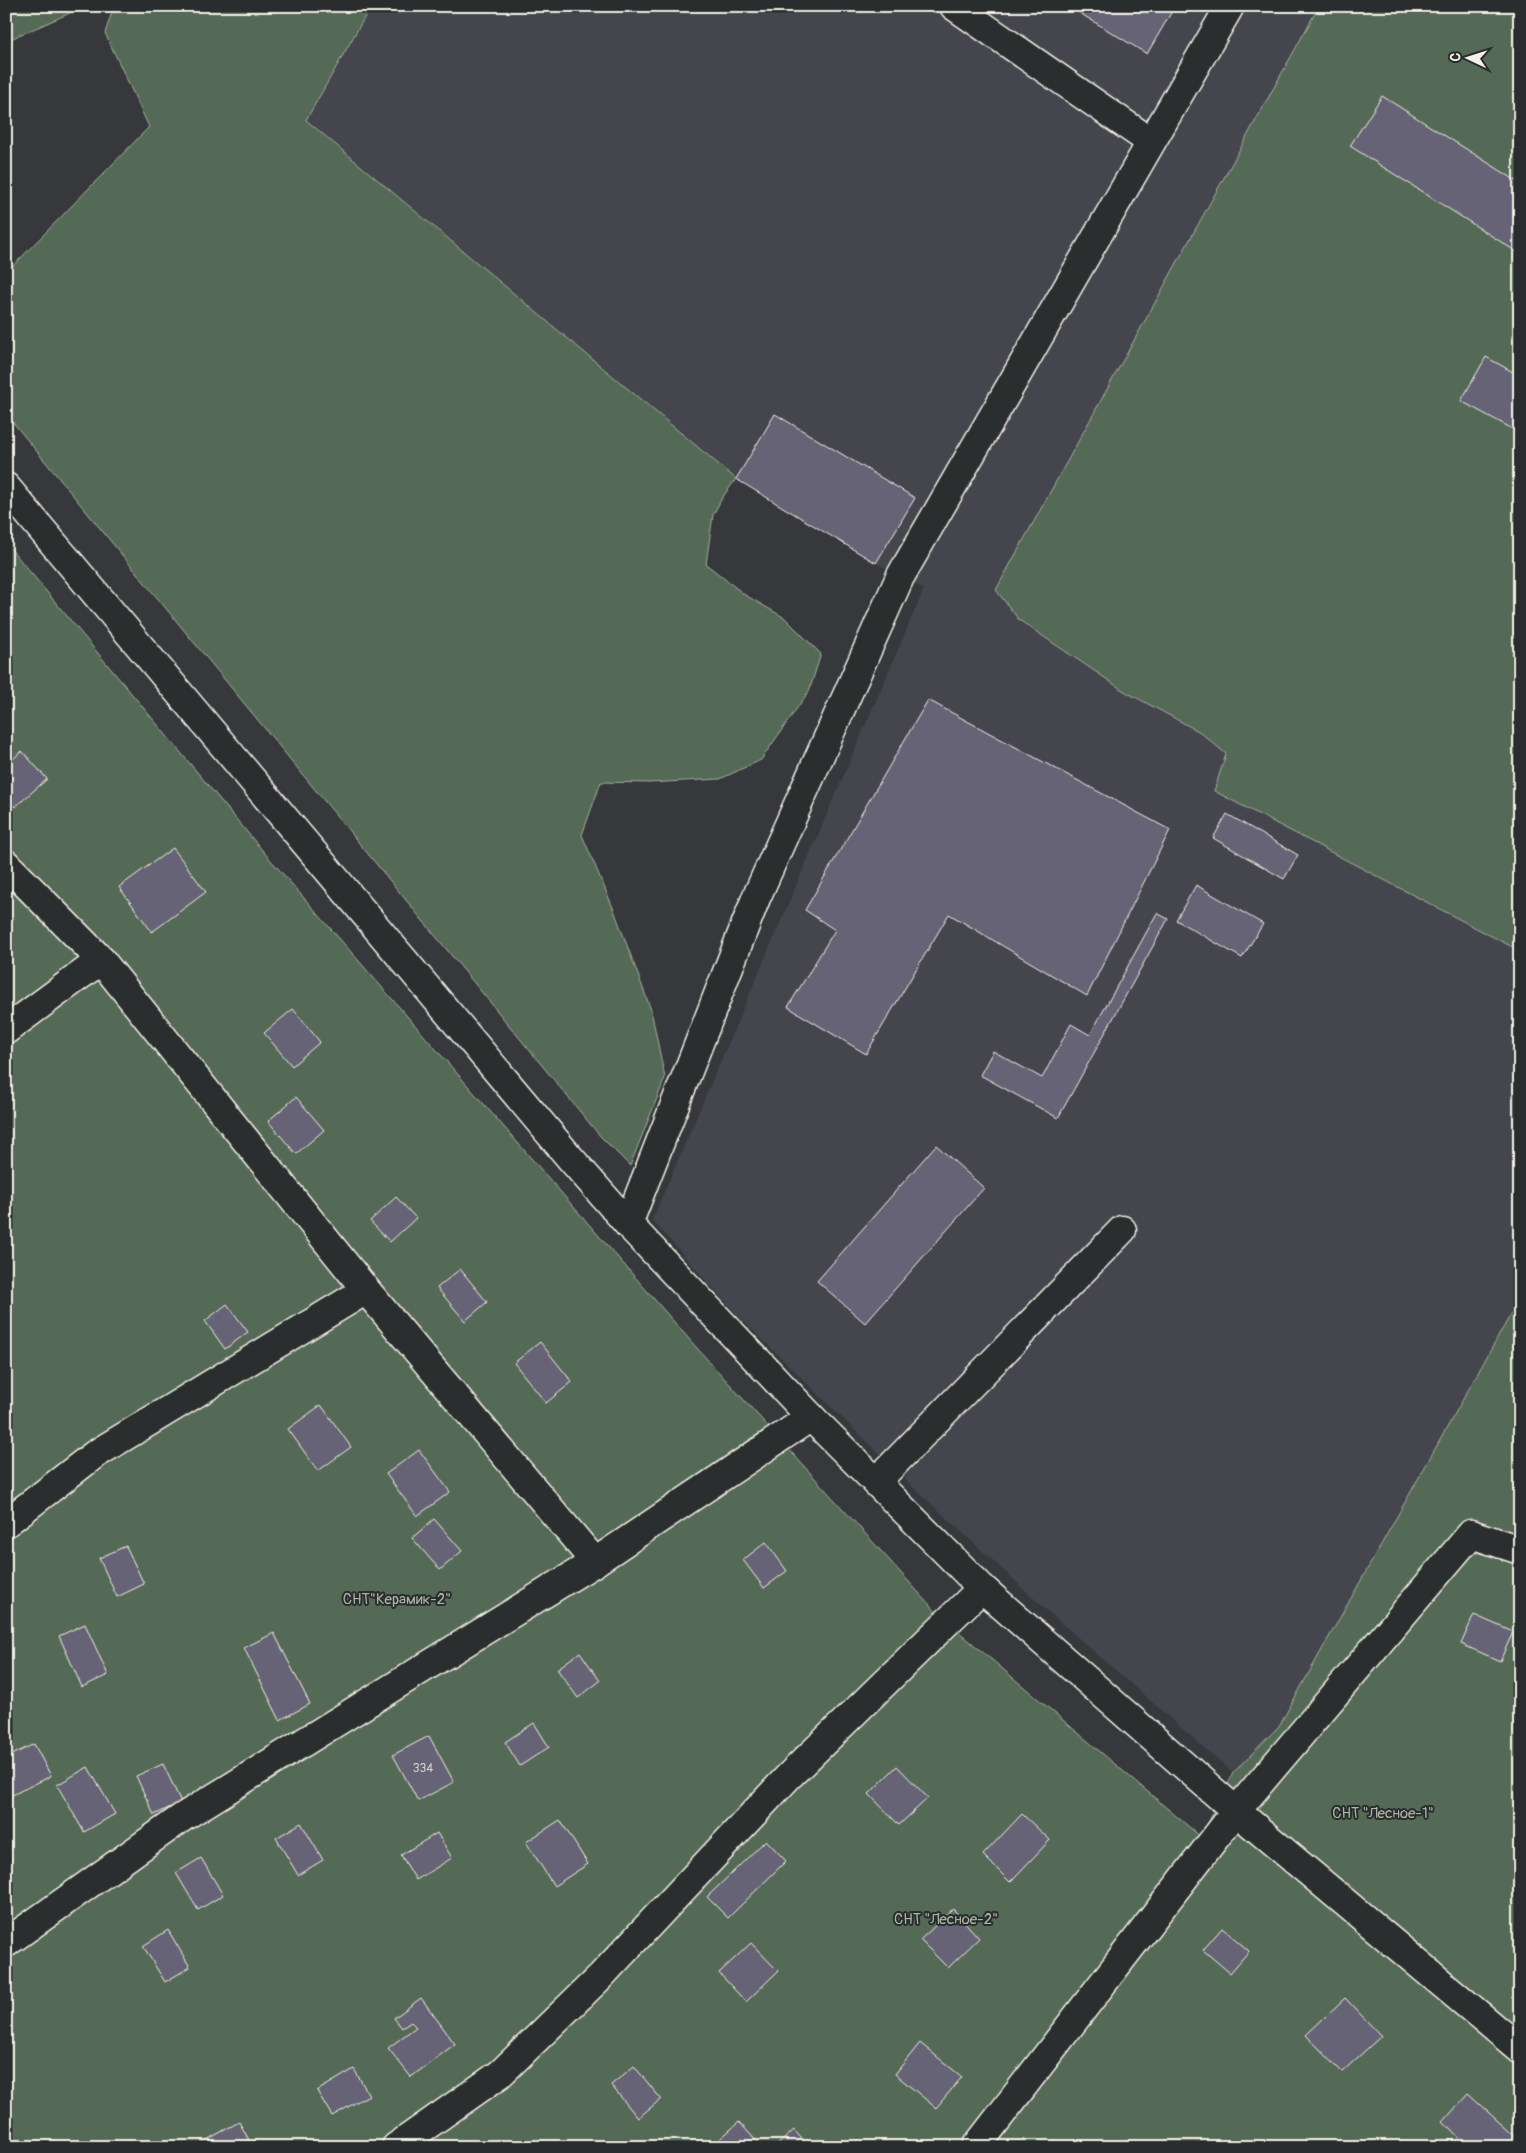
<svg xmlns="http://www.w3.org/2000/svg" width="1526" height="2153" font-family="Pangolin,sans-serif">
<rect width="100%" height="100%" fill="#36383c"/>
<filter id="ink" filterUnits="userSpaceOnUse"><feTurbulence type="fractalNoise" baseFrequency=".02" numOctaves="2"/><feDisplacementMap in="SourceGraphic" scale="10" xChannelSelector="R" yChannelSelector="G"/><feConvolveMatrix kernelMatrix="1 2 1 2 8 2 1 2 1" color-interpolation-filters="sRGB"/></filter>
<g filter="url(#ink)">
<path fill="#44454d" d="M371,6H1520V1298L1279,1726L1233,1773L1053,1616L915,1489L734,1312L652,1220L924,589L876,563L736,479L306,120Z"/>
<g fill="#556b56" stroke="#a4ae9f">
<path d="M6,6H86L6,41Z"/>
<path d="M114,6H371L306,120L736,479L722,498L713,515L706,564L745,595L785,618L821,654L809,691L761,760L720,779L649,783L601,782L582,835L614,910L651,1010L665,1078L630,1166L600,1136L6,414V273L149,127L105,33Z"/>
<path d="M1319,6H1520V951L1214,791L1226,754L1200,732L1124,691L1019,620L996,590Z"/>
<path d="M6,543L262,850L696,1347L939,1615L1201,1837L1233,1773L1279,1726L1520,1298V2147H6Z"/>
</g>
<g fill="#656375" stroke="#f4f1e8">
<path d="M1068,6H1175L1147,54Z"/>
<path d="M1382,96L1520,183V254L1350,146Z"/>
<path d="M1486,357L1520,376V433L1461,401Z"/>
<path d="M775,414L915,498L876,563L736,479Z"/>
<path d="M928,700L1170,830L1087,996L949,914L866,1054L788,1007L835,930L805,910Z"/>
<path d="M22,751L47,779L15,807L6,797V765Z"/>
<path d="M1227,814L1298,855L1284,879L1213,838Z"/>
<path d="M173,848L206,892L152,932L119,887Z"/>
<path d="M1196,885L1263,924L1242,958L1176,920Z"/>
<path d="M1157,913L1168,919L1058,1118L980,1075L993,1051L1042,1078L1071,1024L1090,1035Z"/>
<path d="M293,1009L320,1042L292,1066L264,1033Z"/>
<path d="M296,1097L324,1130L296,1154L268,1121Z"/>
<path d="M936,1145L984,1188L865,1323L817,1281Z"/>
<path d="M396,1197L416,1218L390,1242L370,1221Z"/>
<path d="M460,1269L487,1302L465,1321L437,1288Z"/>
<path d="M227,1304L248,1332L225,1349L205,1321Z"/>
<path d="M540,1342L572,1382L546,1403L514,1363Z"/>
<path d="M321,1405L351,1447L318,1471L288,1429Z"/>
<path d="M419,1450L450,1492L417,1516L386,1474Z"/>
<path d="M434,1519L462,1551L440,1570L412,1538Z"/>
<path d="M766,1542L787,1571L764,1588L743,1560Z"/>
<path d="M126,1546L144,1584L117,1597L99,1558Z"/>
<path d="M1474,1615L1513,1632L1500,1661L1461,1644Z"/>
<path d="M85,1624L108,1675L82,1687L59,1636Z"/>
<path d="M274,1633L310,1704L280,1720L244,1648Z"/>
<path d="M580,1652L600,1681L578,1698L557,1669Z"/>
<path d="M534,1723L549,1747L520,1766L505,1742Z"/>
<path d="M429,1736L454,1782L418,1801L393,1755Z"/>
<path d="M34,1744L51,1776L6,1798V1758Z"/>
<path d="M163,1764L181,1802L154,1815L136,1776Z"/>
<path d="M897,1766L928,1798L899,1825L869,1794Z"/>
<path d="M88,1767L115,1814L84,1832L57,1785Z"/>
<path d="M1022,1814L1050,1840L1010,1882L983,1855Z"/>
<path d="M560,1820L588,1864L554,1886L526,1842Z"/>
<path d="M301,1823L323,1860L298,1875L276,1838Z"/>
<path d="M437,1833L452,1858L416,1880L401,1855Z"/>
<path d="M766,1840L786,1861L728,1918L707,1897Z"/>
<path d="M201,1858L223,1895L198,1910L176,1873Z"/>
<path d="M953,1909L979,1938L948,1968L920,1940Z"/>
<path d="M1222,1928L1249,1951L1230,1973L1203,1950Z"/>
<path d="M168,1930L190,1967L165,1982L143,1946Z"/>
<path d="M751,1943L778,1971L746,2002L719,1973Z"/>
<path d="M421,1998L455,2044L411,2077L388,2048L416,2027L411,2022L402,2028L394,2018Z"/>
<path d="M1345,1998L1381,2036L1342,2072L1306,2035Z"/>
<path d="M920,2043L962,2077L936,2108L895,2074Z"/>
<path d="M634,2066L661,2099L638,2118L611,2085Z"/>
<path d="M354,2069L369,2095L332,2116L317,2091Z"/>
<path d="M1468,2094L1520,2141L1516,2147H1467L1443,2122Z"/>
<path d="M239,2122L253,2147H194Z"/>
<path d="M739,2122L759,2144L755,2147H711Z"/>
<path d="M794,2130L809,2147H775Z"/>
</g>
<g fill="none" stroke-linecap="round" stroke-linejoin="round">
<defs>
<g id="minor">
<path d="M954,6L1151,142"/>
<path d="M6,487L571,1159L628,1224L811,1417L982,1588L1236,1811L1520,2049"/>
<path d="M6,864L101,960L366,1290L595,1562"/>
<path d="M6,1030L101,960"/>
<path d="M628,1224L756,898L900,577L1230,6"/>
<path d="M876,1482L1122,1230"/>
<path d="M6,1523L94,1455L366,1290"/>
<path d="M6,1943L183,1817L595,1562L811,1417"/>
<path d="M396,2147L500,2074L601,1976L788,1777L982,1588"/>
<path d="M976,2147L1236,1811L1471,1534L1520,1550"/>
</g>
</defs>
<use href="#minor" stroke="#f4f1e8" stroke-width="31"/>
<use href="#minor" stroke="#2a2d2e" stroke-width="28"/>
</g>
</g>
<g text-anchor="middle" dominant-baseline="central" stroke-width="4" stroke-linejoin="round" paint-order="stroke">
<g font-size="12" fill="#d0cecb">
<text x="423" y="1768">334</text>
</g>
<g font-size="15" fill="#acb5a6" stroke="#2a2d2e">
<text x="397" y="1599">СНТ"Керамик-2"</text>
<text x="1383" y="1813">СНТ "Лесное-1"</text>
<text x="946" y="1919">СНТ "Лесное-2"</text>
</g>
</g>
<rect width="1526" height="2153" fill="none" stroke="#2a2d2e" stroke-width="25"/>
<rect x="12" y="12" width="1501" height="2128" fill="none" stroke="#f4f1e8" stroke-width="2" filter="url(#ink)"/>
<g transform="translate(1468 58) rotate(274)" stroke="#2a2d2e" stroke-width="4" paint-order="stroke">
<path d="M0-4L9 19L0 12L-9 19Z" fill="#f4f1e8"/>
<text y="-8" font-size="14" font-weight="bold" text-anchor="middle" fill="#f4f1e8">С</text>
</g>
</svg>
